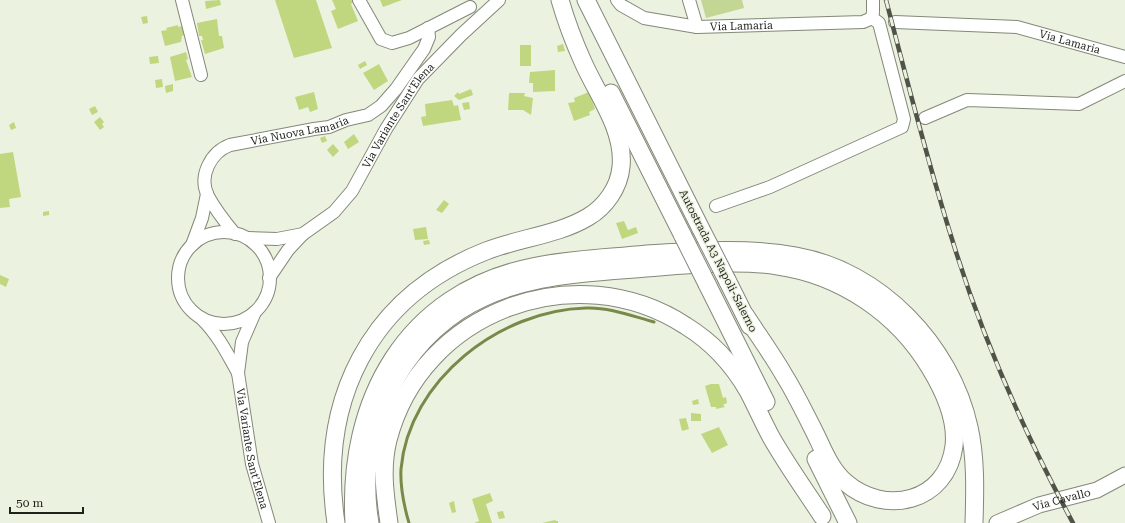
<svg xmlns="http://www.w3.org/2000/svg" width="1125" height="523" font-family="'Roboto Serif',serif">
<rect width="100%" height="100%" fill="#ecf2e0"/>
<path fill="#c3d693" d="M701,0H742L744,8L706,18Z"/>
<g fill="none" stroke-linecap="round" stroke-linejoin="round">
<path stroke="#79894a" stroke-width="3" d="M409,523C404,506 400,488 401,469C409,380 500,310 586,308C609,307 632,316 654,322"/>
</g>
<g fill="#c0d77f">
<path d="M220,0L221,5L206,9L205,1Z"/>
<path d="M275,0H316L332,48L294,58Z"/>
<path d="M332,0H356L351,4L358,21L338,29L331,11L336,9Z"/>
<path d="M380,0H402L383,7Z"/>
<path d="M147,16L148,23L143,24L141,17Z"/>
<path d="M217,19L219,36H222L224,48L205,54L201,40H203L202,36H199L197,23Z"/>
<path d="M178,25V27L182,26L184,35L182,36L181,42L165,46L161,31L167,30L166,28Z"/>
<path d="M563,44L565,51L558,52L557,46Z"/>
<rect x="520" y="45" width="11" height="21"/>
<path d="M186,52L188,59L186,60L192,77L175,81L170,57Z"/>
<path d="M158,56L159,63L150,64L149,57Z"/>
<path d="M365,61L367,65L360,69L358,65Z"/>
<path d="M379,64L388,81L374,90L363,73Z"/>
<path d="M555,70V91L533,92V83H529L530,72Z"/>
<path d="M162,79L163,87L156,88L155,80Z"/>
<path d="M173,84V91L166,93L165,86Z"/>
<path d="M471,89L473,95L459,100L454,96L458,92L459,94Z"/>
<path d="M314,92L318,109L310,112L308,107L299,110L295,97Z"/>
<path d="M589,92L595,109L589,112L590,115L574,121L568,103L575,102L574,98Z"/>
<path d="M509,93H525L524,96L533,98L531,115L523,110H508Z"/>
<path d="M452,100L454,106L458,105L461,120L423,126L421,117L426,116L425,104Z"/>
<path d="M469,102L470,109L464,110L462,103Z"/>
<path d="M95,106L98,112L92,115L89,109Z"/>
<path d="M100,117L104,122L102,124L104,127L100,130L94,122Z"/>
<path d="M14,122L16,128L11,130L9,125Z"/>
<path d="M354,134L359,142L348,149L344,142Z"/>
<path d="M325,136L327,141L322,143L320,138Z"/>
<path d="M333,144L339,151L333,157L327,150Z"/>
<path d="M13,152L21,197L9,199L10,207L0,208V154Z"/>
<path d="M444,200L449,204L442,213L436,210Z"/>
<path d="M49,211V215L43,216V212Z"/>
<path d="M624,221L628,230L636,227L638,233L622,239L616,223Z"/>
<path d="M426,227L428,239L415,240L413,229Z"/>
<path d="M429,240L430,244L424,245L423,241Z"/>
<path d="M0,275L9,279L6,287L0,284Z"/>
<path d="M711,384H719L723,398L726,397L727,403L723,405L725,407L716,409V407H711L705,386Z"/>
<path d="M698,399L699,404L693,405L692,401Z"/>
<path d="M691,413L701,414V421H691Z"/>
<path d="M686,418L689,429L682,431L679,419Z"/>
<path d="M719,427L728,445L712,453L701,434Z"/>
<path d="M490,493L493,501L486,504L492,523H474L479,521L472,499Z"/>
<path d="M454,501L456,512L452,513L449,503Z"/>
<path d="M503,511L505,518L499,519L497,512Z"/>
<path d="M555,520L556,521H558V523H542Z"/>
</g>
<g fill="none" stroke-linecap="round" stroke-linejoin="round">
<defs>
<g id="minor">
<path d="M182,0L201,75"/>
<path d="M359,0L381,39L392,43L409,38L470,7"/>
<path id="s1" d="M617,0L621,5L644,18L697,27L863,22L872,18"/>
<path d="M689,0L697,27"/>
<path d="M872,18L873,12V0"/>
<path id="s2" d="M895,22L1017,27L1125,57"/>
<path d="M925,118L967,100L1079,104L1125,81"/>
<path d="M716,206L770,187L902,127L904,119L879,23L872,18"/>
<circle cx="224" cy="278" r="46"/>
<path id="s3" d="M235,234C225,222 215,209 208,196C198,176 211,152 230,145L314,129L329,127L346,120L368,115L381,106L396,89L424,49L429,37L428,28"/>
<path d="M247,238L277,239L303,234"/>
<path d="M192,245L202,218L207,194"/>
<path id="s4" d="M269,278L288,250L303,234L334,212L352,191L386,129L418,79L461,35L499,0"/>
<path id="s5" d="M255,312L242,342L238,373L252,464L269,523"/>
<path d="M202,319C218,335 227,353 238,373"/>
</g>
<g id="major">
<path id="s6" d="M997,523L1039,505L1097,490L1125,475"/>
</g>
<g id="highway">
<path d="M586,0L701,229"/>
<path d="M611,93L683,236"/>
<path d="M727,280L750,326"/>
<path d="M707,284L766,402"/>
<path d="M816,459L848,523"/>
<path d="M336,523C318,401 369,297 486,251C519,238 558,235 588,217C605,207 619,188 621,167C625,130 597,94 583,62C574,42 566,21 560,0"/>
<path d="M354,523C347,401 405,293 532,267C570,259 609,258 647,254C696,251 748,247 796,256C880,271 951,345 969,427C976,458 975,491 974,523"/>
<path d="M370,523C356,442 391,356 459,311C519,272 591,273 659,267C698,264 740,260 778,266C841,275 898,314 930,368C944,391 957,420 954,446C947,502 885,517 845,482C829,468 822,446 812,427C803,409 794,391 784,375C772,354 758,335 745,315"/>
<path d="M389,523C385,495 381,468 388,440C421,311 576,254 686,326C712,342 733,365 748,391C756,406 763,422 771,437C787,465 805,490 822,516"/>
</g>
</defs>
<use href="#minor" stroke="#838878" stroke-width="14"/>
<use href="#major" stroke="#838878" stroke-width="17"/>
<use href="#highway" stroke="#838878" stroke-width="19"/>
<use href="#minor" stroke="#fff" stroke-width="12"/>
<use href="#major" stroke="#fff" stroke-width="15"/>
<use href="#highway" stroke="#fff" stroke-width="17"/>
<defs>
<path id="rail" d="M886,0C907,80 927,160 952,239C982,338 1024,432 1073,523"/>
</defs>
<use href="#rail" stroke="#505349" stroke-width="4.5"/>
<use href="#rail" stroke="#ecf2e0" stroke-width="3" stroke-dasharray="9" stroke-linecap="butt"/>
<defs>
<g id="highway-bridge">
<path d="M701,229L727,280"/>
<path d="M683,236L707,284"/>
</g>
</defs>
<use href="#highway-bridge" stroke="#838878" stroke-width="19" stroke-linecap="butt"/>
<use href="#highway-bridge" stroke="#fff" stroke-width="17"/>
</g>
<g text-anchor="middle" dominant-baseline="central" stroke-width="3" stroke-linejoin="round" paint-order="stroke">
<g font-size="11" fill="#1f211a" stroke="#ecf2e0">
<text stroke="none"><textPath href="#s1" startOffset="131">Via Lamaria</textPath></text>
<text stroke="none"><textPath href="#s2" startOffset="177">Via Lamaria</textPath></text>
<text stroke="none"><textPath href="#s4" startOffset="210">Via Variante Sant'Elena</textPath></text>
<text stroke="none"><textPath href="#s3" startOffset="180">Via Nuova Lamaria</textPath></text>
<text transform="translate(718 261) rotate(63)">Autostrada A3 Napoli-Salerno</text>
<text stroke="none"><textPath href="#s5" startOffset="141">Via Variante Sant'Elena</textPath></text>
<text stroke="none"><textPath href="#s6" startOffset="69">Via Cavallo</textPath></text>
</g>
</g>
<path d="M10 507v6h73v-6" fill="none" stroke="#1f211a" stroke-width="2"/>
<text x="16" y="507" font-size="12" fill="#1f211a" stroke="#ecf2e0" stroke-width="3" paint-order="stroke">50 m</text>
</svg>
